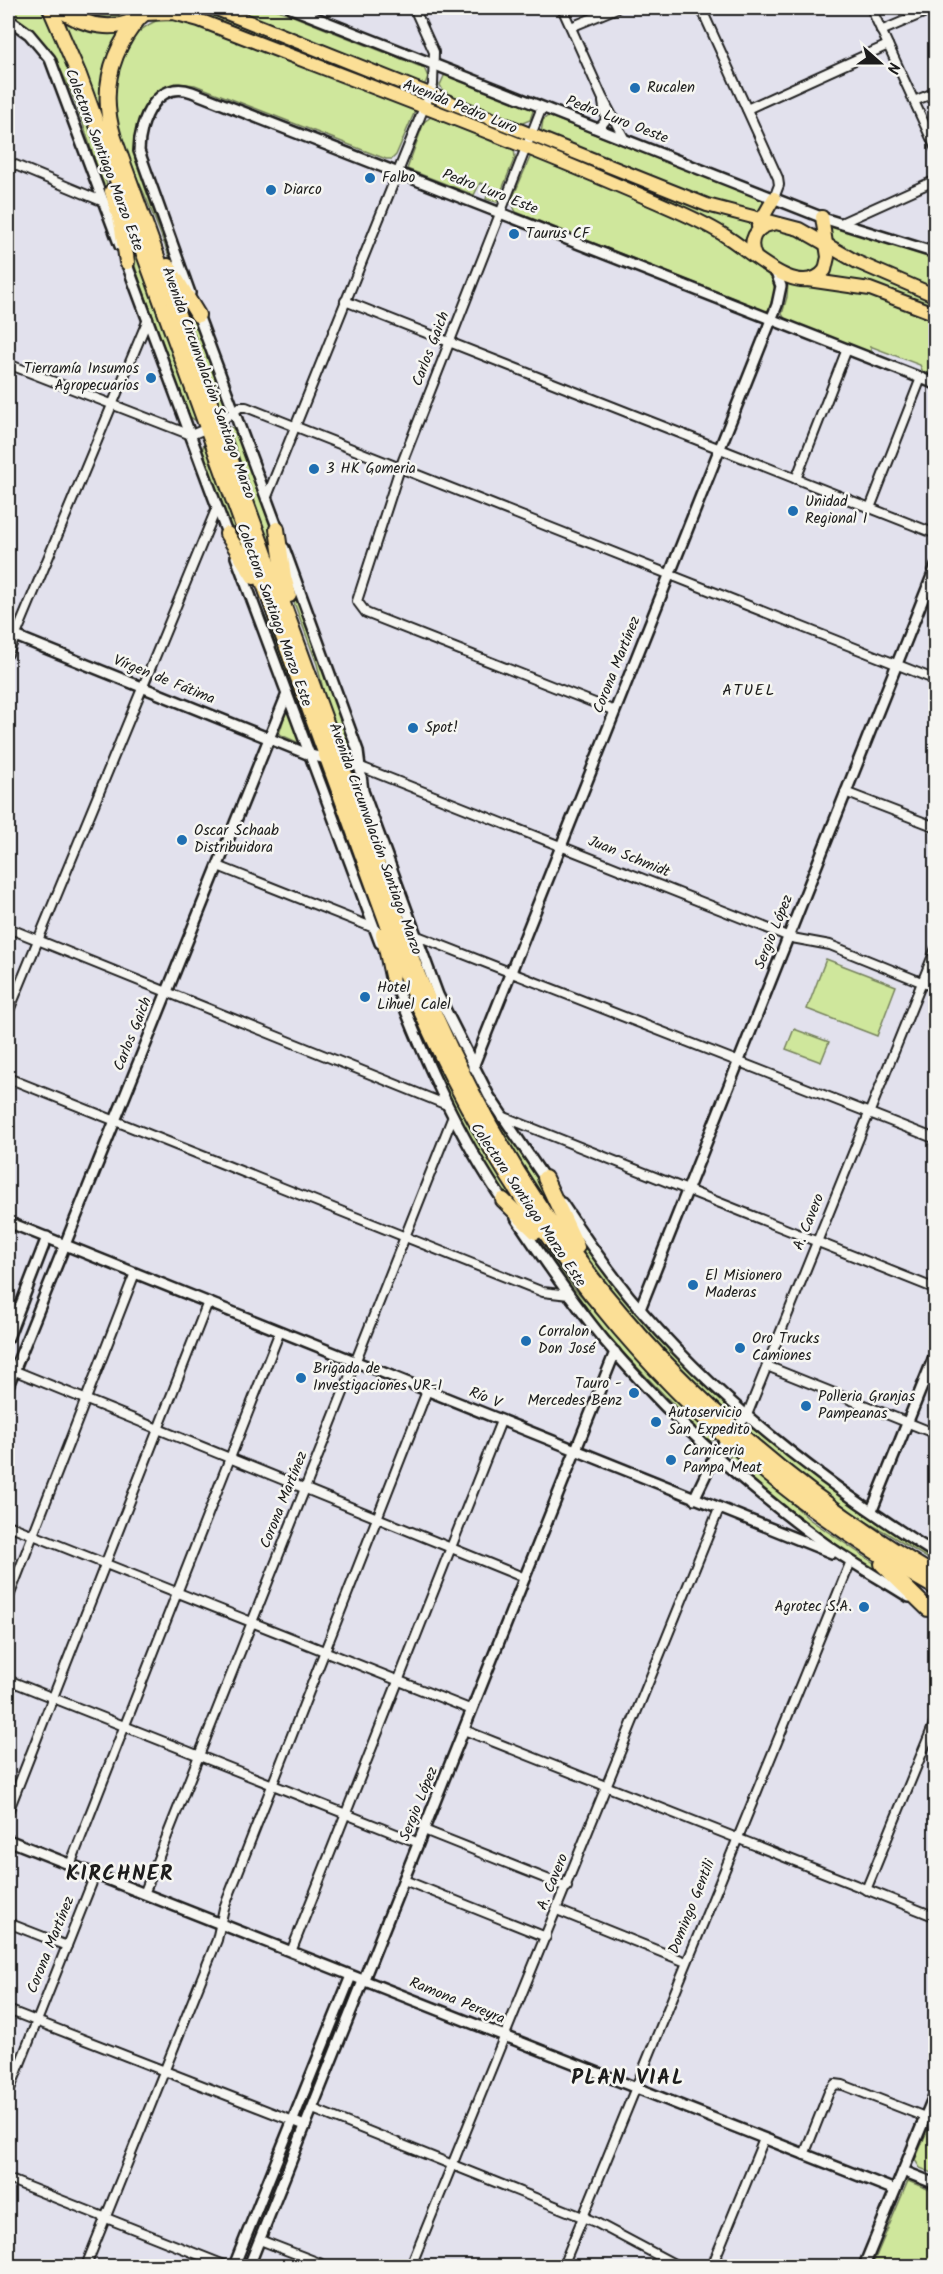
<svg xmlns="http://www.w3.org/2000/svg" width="943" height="2274" font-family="Kalam,sans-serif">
<rect width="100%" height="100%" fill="#e2e1ed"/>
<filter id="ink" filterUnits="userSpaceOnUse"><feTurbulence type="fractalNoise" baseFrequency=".0167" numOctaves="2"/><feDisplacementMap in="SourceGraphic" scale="12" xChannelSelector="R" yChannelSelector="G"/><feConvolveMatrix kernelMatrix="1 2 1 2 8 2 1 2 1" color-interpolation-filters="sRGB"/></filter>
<g filter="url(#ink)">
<g fill="#cfe79c" stroke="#76825c" stroke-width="1.5">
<path d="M8,8H43L48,17L75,82L117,217C111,212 107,194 103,185C82,126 67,45 8,14Z"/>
<path d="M74,8H140C120,22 95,18 74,8Z"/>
<path d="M165,8H203L421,96L417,97Z"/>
<path d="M226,8H273L424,68L428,77L424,86Z"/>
<path d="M161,19L187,21L413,109L415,111L396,155L392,159H386L195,85L176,83L158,91L146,110L134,148L135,159L178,280C167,251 156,220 143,191C132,167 117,140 113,113C109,76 123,32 161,19Z"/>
<path d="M62,21L90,32L120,34C106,67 97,92 105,128Z"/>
<path d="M445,74L534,108L530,120L520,124L445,94L440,85Z"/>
<path d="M548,116L763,199L765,203L756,213L730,208L541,133L543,120Z"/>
<path d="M431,117L514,149L515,157L497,202L486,199L490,186L480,183L474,195L407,169L424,122Z"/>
<path d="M537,144L710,211L752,223L747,244L535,147Z"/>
<path d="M531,155L688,221L729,244L772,278L775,290L769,310L765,311L516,212L511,202Z"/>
<path d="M123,217V216L199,423L189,416L136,270Z"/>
<path d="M834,226L935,258V291L870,263L833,243L830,228Z"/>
<path d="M774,229C791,230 819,238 823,258C812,291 780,267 761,256L758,239L762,233Z"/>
<path d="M834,255L935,301V309L878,286L828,277Z"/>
<path d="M788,283L854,290L935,318V379L924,375L920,365L870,346L873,354L785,319L782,314L787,297Z"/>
<path d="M174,285L200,331L227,402L222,413Z"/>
<path d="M227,427L233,428L237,433L272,528L279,573Z"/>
<path d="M205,440L256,571L232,530L202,451Z"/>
<path d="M287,569L351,740L350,748L344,754L330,718L317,664L289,589Z"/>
<path d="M247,575L301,700L317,747L309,741Z"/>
<path d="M288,711L300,740L299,743L279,734L286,712Z"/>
<path d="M322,765L341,812L348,846L319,767Z"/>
<path d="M350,772L419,959L449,1030L485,1098L537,1175L564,1232L480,1100L431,996Z"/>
<path d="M390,948C429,1042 469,1132 527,1216C470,1166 410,1022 390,948Z"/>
<path d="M826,959L896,986L877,1036L807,1009Z"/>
<path d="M794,1029L829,1042L821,1062L786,1049Z"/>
<path d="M526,1223L574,1288L645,1367L717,1439L711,1441L706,1438L601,1330Z"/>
<path d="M572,1226C619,1293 672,1353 732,1408L734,1414L733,1420L652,1342L584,1253Z"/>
<path d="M750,1427L935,1559V1563L885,1532L842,1509L744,1431Z"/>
<path d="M733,1450L809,1519L877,1565L895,1584C837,1547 781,1506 731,1460L729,1453Z"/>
<path d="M935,2112V2174L920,2168L915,2160Z"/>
<path d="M908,2181L935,2192V2266H872Z"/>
</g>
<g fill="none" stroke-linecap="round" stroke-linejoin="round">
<defs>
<g id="minor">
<path d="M562,8L602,97L625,140"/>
<path d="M701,8L778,178L779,185L774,198"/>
<path d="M871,8L936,149"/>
<path d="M571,27L617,8"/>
<path d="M881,31L935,8"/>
<path d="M914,101L936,92"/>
<path d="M542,107L400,468L357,601L366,613L615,711"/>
<path d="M747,109L888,45"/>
<path d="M594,128L601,126L606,120L603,102"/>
<path d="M8,162L104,202"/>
<path d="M841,223L936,180"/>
<path d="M345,301L936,534"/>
<path d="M8,364L191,435L210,427"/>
<path d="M217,424L240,407H246L936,680"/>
<path d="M796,479L847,349"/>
<path d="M266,499L433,85L434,52L414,8"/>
<path d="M870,508L921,378"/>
<path d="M8,654L148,319"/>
<path d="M361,767L792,938L830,945L936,988"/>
<path d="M845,792L936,827"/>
<path d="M218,866L374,928"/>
<path d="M8,928L447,1105"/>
<path d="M415,935L936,1139"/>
<path d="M8,1013L217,507"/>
<path d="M8,1078L543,1292L569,1295"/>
<path d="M502,1116L936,1289"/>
<path d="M767,1366L936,1434"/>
<path d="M8,1368L525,1578"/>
<path d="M747,1415L936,948"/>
<path d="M8,1525L472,1710"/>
<path d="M8,1599L135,1273"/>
<path d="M8,1680L419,1843"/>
<path d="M464,1730L936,1917"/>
<path d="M8,1812L208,1302"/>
<path d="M424,1830L567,1887"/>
<path d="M70,1865L280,1331"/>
<path d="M404,1880L546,1937"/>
<path d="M866,1890L936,1719"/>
<path d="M144,1894L453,1116"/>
<path d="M557,1910L686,1962"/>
<path d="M8,1923L67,1946"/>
<path d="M291,1952L501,1421"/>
<path d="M8,2010L306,2126"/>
<path d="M8,2094L95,1875"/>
<path d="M313,2109L595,2222L678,2266"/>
<path d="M804,2155L829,2092L835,2084L843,2085L925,2117"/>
<path d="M8,2179L227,2266"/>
<path d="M260,2240L327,2266"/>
<path d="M86,2266L217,1940L224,1908L427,1391"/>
<path d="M411,2266L719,1509"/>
<path d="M563,2266L851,1561"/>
<path d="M712,2266L764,2139"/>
</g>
<g id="tertiary">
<path d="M291,8L826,219L936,253"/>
<path d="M8,19L29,34L50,59L120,246"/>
<path d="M125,259L229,539"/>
<path d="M190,293L139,151C139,121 157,79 192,92L936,384"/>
<path d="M197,312L279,532"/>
<path d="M284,548L358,751L363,791L438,995L489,1096L547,1182"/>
<path d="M236,557L380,943"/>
<path d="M8,633L310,755L361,767"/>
<path d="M390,970C421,1052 456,1133 506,1205"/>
<path d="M473,1067L777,305L781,286L776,273"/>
<path d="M562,1203C583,1235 605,1266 629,1296C714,1399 823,1483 936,1554"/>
<path d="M516,1218C544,1260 572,1301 604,1340C669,1416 747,1488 828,1546C854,1564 882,1580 909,1597"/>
<path d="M8,1222L832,1553"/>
<path d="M640,1309L936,566"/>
<path d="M8,1338L47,1237"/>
<path d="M8,1386L287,694"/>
<path d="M694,1499L716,1453L747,1415"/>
<path d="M872,1510L936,1352"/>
<path d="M8,1840L895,2190"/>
<path d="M903,2171L936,2184"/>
<path d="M234,2266L351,1976"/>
<path d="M249,2266L615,1352"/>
<path d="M864,2266L936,2091"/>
</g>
<g id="primary">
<path d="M214,8L707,205L799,229L857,262L936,296"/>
<path d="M144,14L173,13L199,20C358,82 519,141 675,210C693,218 711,226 727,237C749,250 800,302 825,270L828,257L822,217"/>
<path d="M758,226L774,198"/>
<path d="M755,256C748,241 755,227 772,224"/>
<path d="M808,280L870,289L936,314"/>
</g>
<g id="trunk">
<path d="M50,8L79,75L407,978C513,1236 691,1451 936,1588"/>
<path d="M58,8C85,28 125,36 150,8"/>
<path d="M140,17C109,53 100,93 114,138L417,973C523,1235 694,1432 936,1576"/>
<path d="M112,191L121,222L127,262"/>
<path d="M168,266L198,315"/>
<path d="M277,529L284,577L289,595"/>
<path d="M227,534L254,577"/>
<path d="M383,934L392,976"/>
<path d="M545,1178L577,1247"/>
<path d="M503,1200L536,1232"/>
<path d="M882,1564L928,1609"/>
</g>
</defs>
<use href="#minor" stroke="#1c1c1c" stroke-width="12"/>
<use href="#tertiary" stroke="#1c1c1c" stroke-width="14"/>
<use href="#primary" stroke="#1c1c1c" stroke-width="16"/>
<use href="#trunk" stroke="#1c1c1c" stroke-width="18"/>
<use href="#minor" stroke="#f6f6f2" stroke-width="8"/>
<use href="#tertiary" stroke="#f6f6f2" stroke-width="9"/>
<use href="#primary" stroke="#fbdf96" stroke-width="12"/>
<use href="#trunk" stroke="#fbdf96" stroke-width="14"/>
</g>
</g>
<g fill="#1f6fb2" stroke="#f6f6f2" stroke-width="2">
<circle cx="635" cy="88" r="6"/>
<circle cx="370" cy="178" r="6"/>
<circle cx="271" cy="190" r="6"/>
<circle cx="514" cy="234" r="6"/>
<circle cx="151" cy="378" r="6"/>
<circle cx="314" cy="469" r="6"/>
<circle cx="793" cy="511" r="6"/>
<circle cx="413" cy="728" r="6"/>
<circle cx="182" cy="840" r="6"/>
<circle cx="365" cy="997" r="6"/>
<circle cx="693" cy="1285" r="6"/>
<circle cx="526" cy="1341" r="6"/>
<circle cx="740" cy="1348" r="6"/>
<circle cx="301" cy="1378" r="6"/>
<circle cx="634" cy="1393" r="6"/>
<circle cx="806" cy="1406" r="6"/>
<circle cx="656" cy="1422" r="6"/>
<circle cx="671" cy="1460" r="6"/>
<circle cx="864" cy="1607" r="6"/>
</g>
<g text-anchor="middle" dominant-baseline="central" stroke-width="5" stroke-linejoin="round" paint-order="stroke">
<g font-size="15" fill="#1c1c1c" stroke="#f6f6f2" text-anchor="start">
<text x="647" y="88">Rucalen</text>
<text x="382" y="178">Falbo</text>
<text x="283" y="190">Diarco</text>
<text x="526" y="234">Taurus CF</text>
<text x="139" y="369" text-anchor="end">Tierramía Insumos<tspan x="139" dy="17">Agropecuarios</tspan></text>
<text x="326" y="469">3 HK Gomeria</text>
<text x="805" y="502">Unidad<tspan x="805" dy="17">Regional I</tspan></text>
<text x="425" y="728">Spot!</text>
<text x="194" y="831">Oscar Schaab<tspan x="194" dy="17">Distribuidora</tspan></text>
<text x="377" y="988">Hotel<tspan x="377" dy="17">Lihuel Calel</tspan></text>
<text x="705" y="1276">El Misionero<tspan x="705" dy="17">Maderas</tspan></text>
<text x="538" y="1332">Corralon<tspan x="538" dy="17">Don José</tspan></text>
<text x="752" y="1339">Oro Trucks<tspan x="752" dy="17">Camiones</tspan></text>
<text x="313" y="1369">Brigada de<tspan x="313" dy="17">Investigaciones UR-I</tspan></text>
<text x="622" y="1384" text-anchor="end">Tauro -<tspan x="622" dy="17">Mercedes Benz</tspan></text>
<text x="818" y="1397">Polleria Granjas<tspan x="818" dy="17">Pampeanas</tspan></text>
<text x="668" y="1413">Autoservicio<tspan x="668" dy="17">San Expedito</tspan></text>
<text x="683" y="1451">Carniceria<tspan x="683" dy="17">Pampa Meat</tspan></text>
<text x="852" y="1607" text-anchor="end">Agrotec S.A.</text>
</g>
<g font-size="15" fill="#1c1c1c" stroke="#f6f6f2">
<text transform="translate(460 107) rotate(22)">Avenida Pedro Luro</text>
<text transform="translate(617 120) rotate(21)">Pedro Luro Oeste</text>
<text transform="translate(104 160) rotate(69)">Colectora Santiago Marzo Este</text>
<text transform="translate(490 192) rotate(21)">Pedro Luro Este</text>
<text transform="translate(431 349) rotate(-69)">Carlos Gaich</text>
<text transform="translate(208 383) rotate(70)">Avenida Circunvalación Santiago Marzo</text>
<text transform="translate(274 615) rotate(70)">Colectora Santiago Marzo Este</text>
<text transform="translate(617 665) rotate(-68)">Corona Martínez</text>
<text transform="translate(164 680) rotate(22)">Vírgen de Fátima</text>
<text transform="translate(375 839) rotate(70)">Avenida Circunvalación Santiago Marzo</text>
<text transform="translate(629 857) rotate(22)">Juan Schmidt</text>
<text transform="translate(774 932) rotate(-68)">Sergio López</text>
<text transform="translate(133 1034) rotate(-68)">Carlos Gaich</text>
<text transform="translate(528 1205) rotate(56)">Colectora Santiago Marzo Este</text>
<text transform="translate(809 1222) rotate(-68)">A. Cavero</text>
<text transform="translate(485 1398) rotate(22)">Río V</text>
<text transform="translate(284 1500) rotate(-68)">Corona Martínez</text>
<text transform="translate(419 1804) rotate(-68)">Sergio López</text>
<text transform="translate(553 1882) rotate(-68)">A. Cavero</text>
<text transform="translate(692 1907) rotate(-68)">Domingo Gentili</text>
<text transform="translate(51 1945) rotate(-68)">Corona Martínez</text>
<text transform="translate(457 2001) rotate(22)">Ramona Pereyra</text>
</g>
<g font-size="16" letter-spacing="1.5" fill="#1c1c1c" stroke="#f6f6f2">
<text x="749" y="690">ATUEL</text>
</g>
<g font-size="21" font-weight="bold" letter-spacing="1.5" fill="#1c1c1c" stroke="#f6f6f2">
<text x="120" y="1874">KIRCHNER</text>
<text x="628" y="2078">PLAN VIAL</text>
</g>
</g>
<rect width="943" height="2274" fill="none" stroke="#f6f6f2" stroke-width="30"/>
<rect x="15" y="15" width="913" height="2244" fill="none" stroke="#1c1c1c" stroke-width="2" filter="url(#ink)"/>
<g transform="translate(880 63) rotate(111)" stroke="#f6f6f2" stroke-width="4.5" paint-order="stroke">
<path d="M0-4.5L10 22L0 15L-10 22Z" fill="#1c1c1c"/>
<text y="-9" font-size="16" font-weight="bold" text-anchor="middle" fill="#1c1c1c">N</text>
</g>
</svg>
